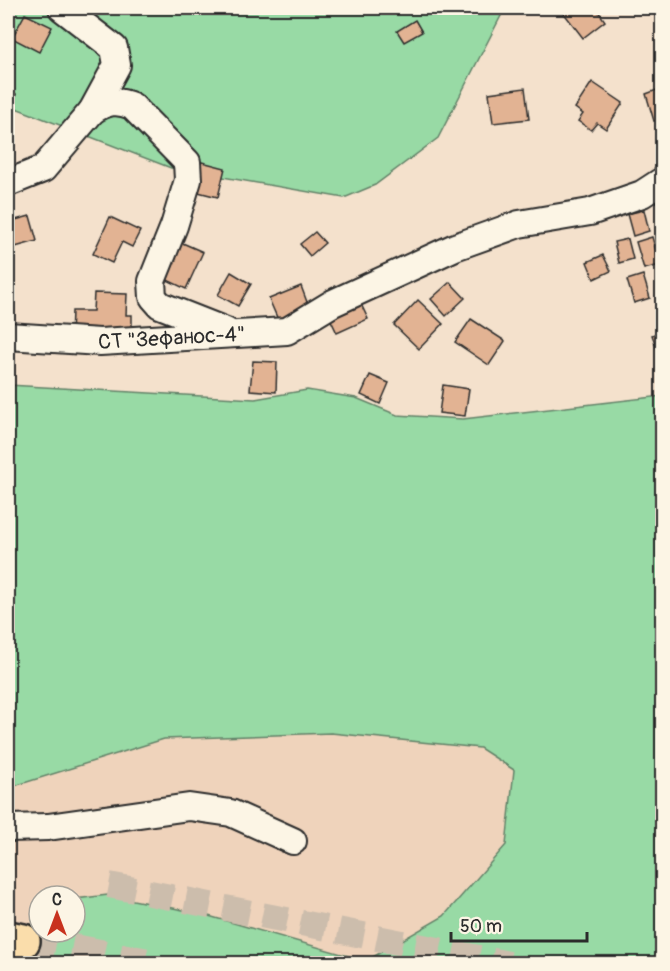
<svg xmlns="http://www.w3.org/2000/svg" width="670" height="971" font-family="Pangolin,sans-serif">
<rect width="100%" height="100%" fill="#f4e1cc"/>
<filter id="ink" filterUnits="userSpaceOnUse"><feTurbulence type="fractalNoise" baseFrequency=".0167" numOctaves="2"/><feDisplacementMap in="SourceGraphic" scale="12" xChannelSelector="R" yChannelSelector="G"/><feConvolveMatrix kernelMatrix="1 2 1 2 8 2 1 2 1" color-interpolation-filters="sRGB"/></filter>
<g filter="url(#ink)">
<path fill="#efd3bb" d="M331,733L480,748L514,770L506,845L444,916L366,962L198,913L108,895L75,899V896H39V914L8,963V788L164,739Z"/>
<g fill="#98daa5" stroke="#628268" stroke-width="1.5">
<path d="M8,8H505L438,138L375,185L344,198L171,168L8,105Z"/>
<path d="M8,385L255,399L307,390L356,398L397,415L463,419L662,396V963H8L39,914V932H75V899L108,895L198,913L366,961L444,916L506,845L514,770L480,748L331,733L164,739L8,788Z"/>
</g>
<g fill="#e2b393" stroke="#2b2b2b" stroke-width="1.5">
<path d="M560,8H596L605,21L583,38Z"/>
<path d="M25,14L52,27L39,52L12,38Z"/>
<path d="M415,20L422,32L404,42L397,31Z"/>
<path d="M592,82L623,103L606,129L597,123L591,130L578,121L583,114L575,108Z"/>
<path d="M525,88L529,119L493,123L489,93Z"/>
<path d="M662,88V119L654,121L646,94Z"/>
<path d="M8,92L16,94L9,122L8,121Z"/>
<path d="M198,161L225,168L218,197L190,190Z"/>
<path d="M644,210L649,231L633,236L627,214Z"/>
<path d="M30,216L37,241L8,249V222Z"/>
<path d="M110,217L140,231L132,247L122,242L112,263L93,254Z"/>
<path d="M315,232L325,243L310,256L300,244Z"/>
<path d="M652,237L660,265L644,269L636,242Z"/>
<path d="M628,239L633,259L619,263L614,242Z"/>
<path d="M178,241L203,252L186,289L161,277Z"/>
<path d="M603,255L611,271L594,279L587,262Z"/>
<path d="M231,272L251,284L238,306L218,295Z"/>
<path d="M643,275L650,298L634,303L627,280Z"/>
<path d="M450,282L465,298L446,316L431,299Z"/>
<path d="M301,286L310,310L279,322L269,299Z"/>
<path d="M94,293L127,294L126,315H132V329L71,337L72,311H93Z"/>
<path d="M418,300L443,324L419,349L394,325Z"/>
<path d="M360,302L368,319L337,333L329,316Z"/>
<path d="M471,319L505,341L489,365L455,342Z"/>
<path d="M662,331V362L652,335Z"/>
<path d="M253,361L277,362L276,392L250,390Z"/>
<path d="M370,375L389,383L380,404L361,395Z"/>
<path d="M443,385L469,389L465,416L439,413Z"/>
</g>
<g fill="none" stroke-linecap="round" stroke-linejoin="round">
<path stroke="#ccbdac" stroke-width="26" stroke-dasharray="26 13" stroke-linecap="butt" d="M109,885L509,964"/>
<path stroke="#ccbdac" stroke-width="33" stroke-dasharray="33 16" stroke-linecap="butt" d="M23,941L145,964"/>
<defs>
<g id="minor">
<path d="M92,111C106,102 116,99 132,106L187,162L188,180L174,226L152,281L153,297L160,305L226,331"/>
<path d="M8,183L43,169L92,111L117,65L114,48L62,8"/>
<path id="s1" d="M8,336L100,342L287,331L333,303L455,247L519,224L590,212L642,194L662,181"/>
<path d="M8,828L48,827L189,807L231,813L293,841"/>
</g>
<path id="highway" d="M8,938L23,941"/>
</defs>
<use href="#minor" stroke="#2b2b2b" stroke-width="30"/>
<use href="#highway" stroke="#2b2b2b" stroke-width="38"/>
<use href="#minor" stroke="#fcf5e5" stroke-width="26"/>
<use href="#highway" stroke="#faddab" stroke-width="33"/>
</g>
</g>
<g text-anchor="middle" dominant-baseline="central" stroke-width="4.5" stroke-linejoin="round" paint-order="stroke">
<g font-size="21" fill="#2b2b2b" stroke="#fcf5e5">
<text stroke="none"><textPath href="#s1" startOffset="164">СТ "Зефанос-4"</textPath></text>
</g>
</g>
<rect width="670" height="971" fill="none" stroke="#fcf5e5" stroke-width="30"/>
<rect x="15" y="15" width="640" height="941" fill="none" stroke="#2b2b2b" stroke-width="2" filter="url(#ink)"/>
<g transform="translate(57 914)"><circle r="28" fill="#fcf5e5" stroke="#a8a49b" stroke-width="1.5"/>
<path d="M0-4.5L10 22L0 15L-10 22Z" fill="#c8321e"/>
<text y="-9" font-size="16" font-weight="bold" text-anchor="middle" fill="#2b2b2b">С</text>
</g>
<path d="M451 932v9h136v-9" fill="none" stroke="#2b2b2b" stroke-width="3"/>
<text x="460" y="932" font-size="18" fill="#2b2b2b" stroke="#fcf5e5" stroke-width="4.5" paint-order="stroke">50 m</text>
</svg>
